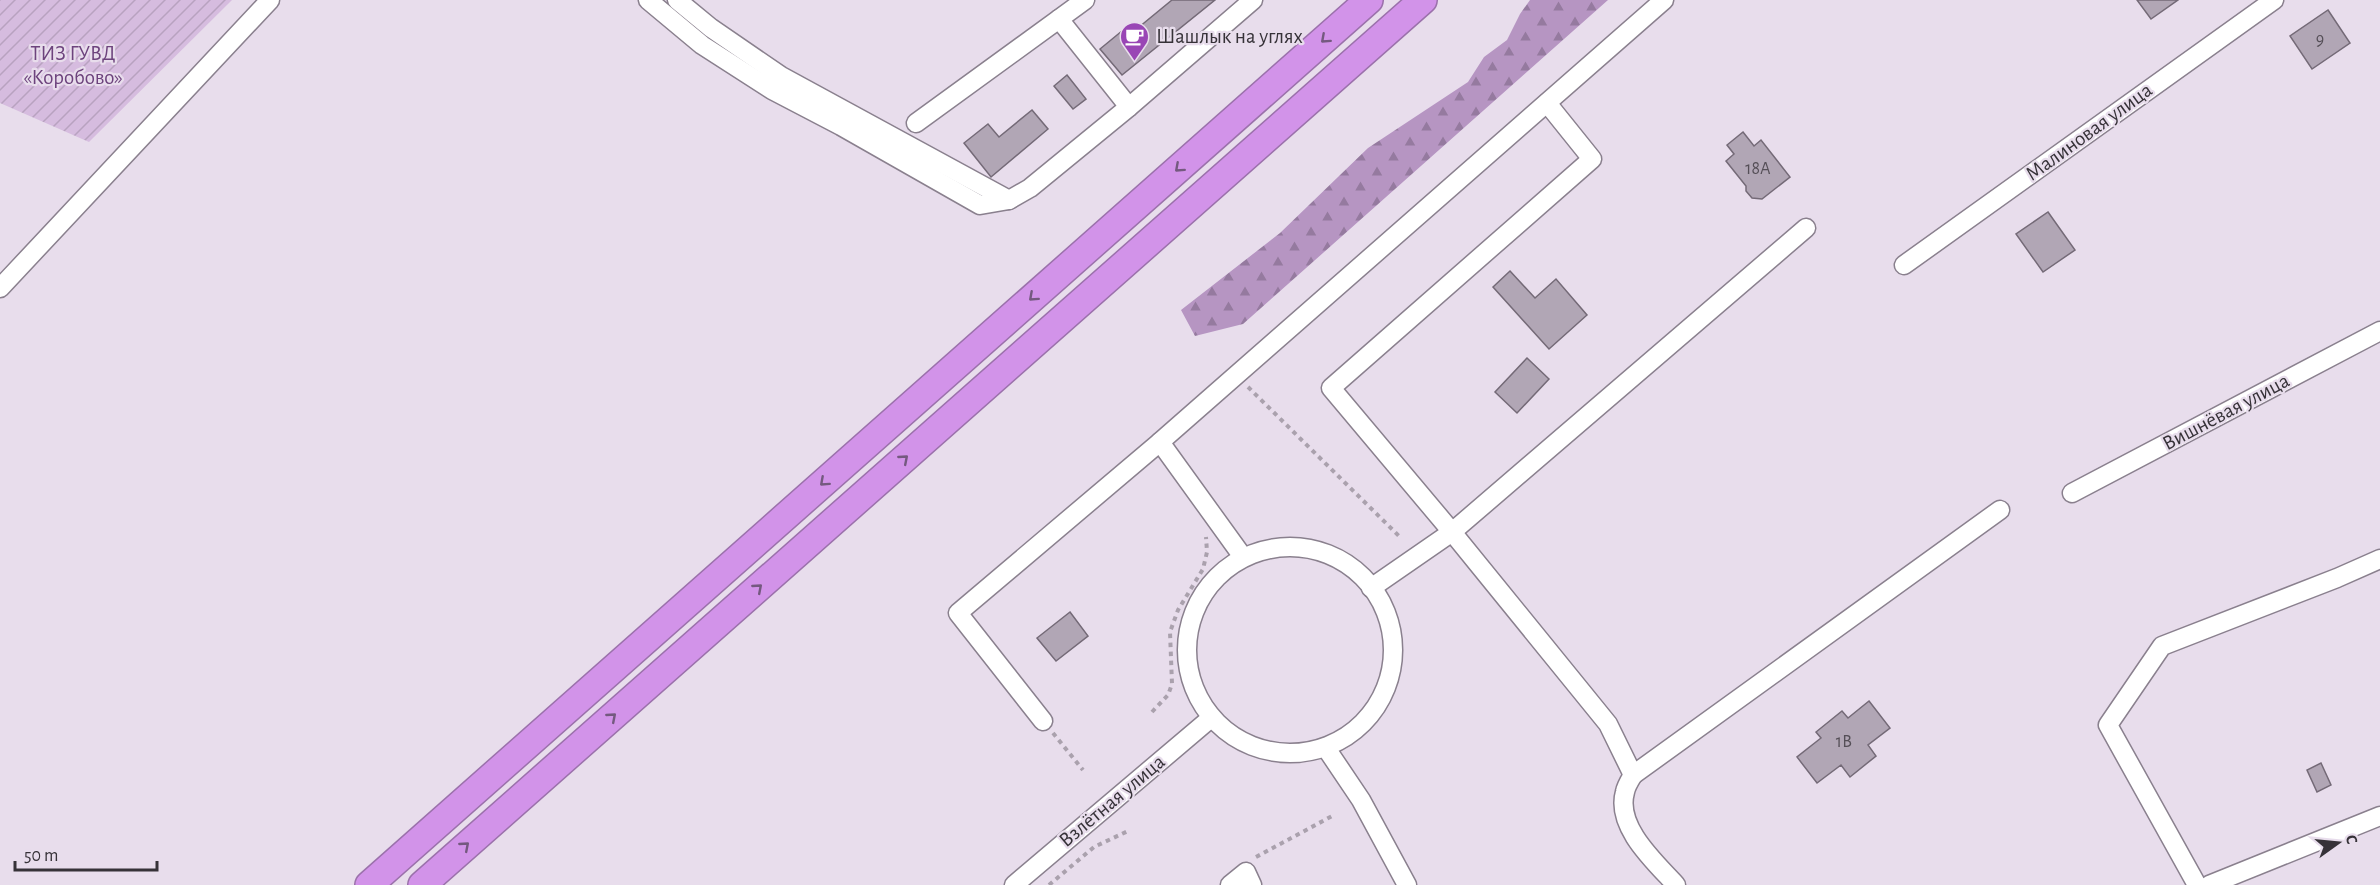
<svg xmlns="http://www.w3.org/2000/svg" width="2380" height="885" font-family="'Alegreya Sans',sans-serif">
<defs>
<pattern id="forest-firs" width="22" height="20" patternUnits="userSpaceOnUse" patternTransform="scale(1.5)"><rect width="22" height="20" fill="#b695c2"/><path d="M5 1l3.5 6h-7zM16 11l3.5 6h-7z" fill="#957a9f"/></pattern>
<pattern id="garden-furrows" width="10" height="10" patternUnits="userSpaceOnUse" patternTransform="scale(1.5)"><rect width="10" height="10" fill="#d6bcdf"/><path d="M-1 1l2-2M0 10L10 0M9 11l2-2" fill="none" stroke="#b8a2c0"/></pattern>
</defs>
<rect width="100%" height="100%" fill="#e8ddec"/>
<path fill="url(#forest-firs)" d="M1530,0H1608L1243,324L1195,336L1181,310L1280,233L1368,148L1468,82L1484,57L1507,40L1520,14Z"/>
<path fill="url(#garden-furrows)" d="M0,0H232L89,142L0,103Z"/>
<g fill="#b1a6b5" stroke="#746a77" stroke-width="1.5">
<path d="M1172,0H1215L1122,75L1100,49L1128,26L1133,32Z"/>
<path d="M2137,0H2178L2151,19Z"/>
<path d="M2328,10L2350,43L2312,69L2290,36Z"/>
<path d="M1067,75L1086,99L1073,109L1054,86Z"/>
<path d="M1032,110L1048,129L991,177L964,143L988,124L999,137Z"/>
<path d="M1743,132L1754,146L1761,140L1790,177L1762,199L1752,198L1746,191V186L1726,161L1734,154L1727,145Z"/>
<path d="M2048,212L2075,250L2043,272L2016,234Z"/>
<path d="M1510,271L1535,298L1556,279L1587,315L1549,349L1493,287Z"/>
<path d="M1527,358L1549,379L1517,413L1495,392Z"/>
<path d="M1070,612L1088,636L1056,661L1037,638Z"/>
<path d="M1869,701L1890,728L1868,745L1876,756L1850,777L1841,765L1817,783L1797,757L1821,738L1816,732L1842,711L1848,718Z"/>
<path d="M2321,763L2331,785L2317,792L2307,770Z"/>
</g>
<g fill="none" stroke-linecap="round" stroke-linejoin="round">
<defs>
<g id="minor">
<path d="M648,0L702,45L772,90L841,126L980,205L1009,200L1030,188L1129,107L1253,0"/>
<path d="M677,0L711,28L781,76L1009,200"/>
<path d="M1059,19L1085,0"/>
<path d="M1547,103L1592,159L1331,388L1452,532L1608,724L1633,775L2000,510"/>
<path d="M916,123L1059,19L1129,107"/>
<path d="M1904,265L2274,0"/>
<path d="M0,288L270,0"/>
<path d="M2072,493L2380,331"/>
<circle cx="1290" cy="650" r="103"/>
<path d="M1243,557L1160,442L1664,0"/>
<path d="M1371,588L1452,532L1806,228"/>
<path d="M1043,721L958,613L1160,442"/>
<path d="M1326,748L1361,800L1407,885"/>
<path d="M1633,775C1630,780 1626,786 1625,792C1615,827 1656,863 1676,885"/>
<path d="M1014,885L1211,718"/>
<path d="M1230,885L1246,872L1252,885"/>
<path d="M2197,885L2108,725L2162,646L2337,578L2380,559"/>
<path d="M2209,885L2380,816"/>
</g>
<g id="highway">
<path d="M369,885L1369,0"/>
<path d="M422,885L1423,0"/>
</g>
</defs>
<use href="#minor" stroke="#8a808e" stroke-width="21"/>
<use href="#highway" stroke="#9b71ab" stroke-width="30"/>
<g stroke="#aaa1ad" stroke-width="4" stroke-dasharray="4.5 4.5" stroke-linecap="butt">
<path d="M1248,387L1401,538"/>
<path d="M1152,712L1168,695L1172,684L1170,632L1178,610L1203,569L1207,552L1206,537"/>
<path d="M1053,733L1083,770"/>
<path d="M1256,857L1334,815"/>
<path d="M1049,885L1094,847L1128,831"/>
</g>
<use href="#minor" stroke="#fff" stroke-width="18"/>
<use href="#highway" stroke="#d293e9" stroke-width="27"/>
</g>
<defs><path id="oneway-chevron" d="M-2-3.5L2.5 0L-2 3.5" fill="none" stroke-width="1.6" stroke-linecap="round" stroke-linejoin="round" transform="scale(1.5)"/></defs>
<g stroke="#74597f">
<use href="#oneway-chevron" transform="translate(1325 39) rotate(138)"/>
<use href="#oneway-chevron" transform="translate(1179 168) rotate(138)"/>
<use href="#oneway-chevron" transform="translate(1033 297) rotate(138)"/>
<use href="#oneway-chevron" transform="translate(904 459) rotate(-41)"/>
<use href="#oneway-chevron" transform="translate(824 482) rotate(138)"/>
<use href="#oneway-chevron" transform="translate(758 588) rotate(-41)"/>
<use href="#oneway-chevron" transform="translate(612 717) rotate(-41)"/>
<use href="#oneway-chevron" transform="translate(465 846) rotate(-41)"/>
</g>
<defs>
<symbol id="cafe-pin" viewBox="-11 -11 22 30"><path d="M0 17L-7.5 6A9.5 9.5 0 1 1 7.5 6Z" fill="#9946b5" stroke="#e8ddec"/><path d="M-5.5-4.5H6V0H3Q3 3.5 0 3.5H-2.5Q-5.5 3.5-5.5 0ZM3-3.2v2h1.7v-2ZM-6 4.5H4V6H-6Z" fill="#fff"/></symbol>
</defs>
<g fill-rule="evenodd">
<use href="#cafe-pin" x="1118" y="20" width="33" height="45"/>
</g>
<g text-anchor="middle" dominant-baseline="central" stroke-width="4.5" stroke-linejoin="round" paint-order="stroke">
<g font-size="18" fill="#554f57">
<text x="2320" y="40">9</text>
<text x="1758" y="169">18А</text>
<text x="1844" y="742">1В</text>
</g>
<g font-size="21" fill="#363238" stroke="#e8ddec" text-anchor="start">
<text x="1156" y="36">Шашлык на углях</text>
</g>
<g font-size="21" fill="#6d437d" stroke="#e8ddec">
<text x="73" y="53">ТИЗ ГУВД<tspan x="73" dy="24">«Коробово»</tspan></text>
</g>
<g font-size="21" fill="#363238" stroke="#e8ddec">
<text transform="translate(2089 132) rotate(-36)">Малиновая улица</text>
<text transform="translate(2226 412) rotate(-28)">Вишнёвая улица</text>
<text transform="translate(1112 801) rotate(-40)">Взлётная улица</text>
</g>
</g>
<g transform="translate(2338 843) rotate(75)" stroke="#e8ddec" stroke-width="4.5" paint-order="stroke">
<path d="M0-4.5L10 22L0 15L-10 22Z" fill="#363238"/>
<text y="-9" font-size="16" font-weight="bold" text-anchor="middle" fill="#363238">С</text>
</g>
<path d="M15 861v9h142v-9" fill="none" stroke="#363238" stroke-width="3"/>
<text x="24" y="861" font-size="18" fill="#363238" stroke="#e8ddec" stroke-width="4.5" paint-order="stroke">50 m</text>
</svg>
